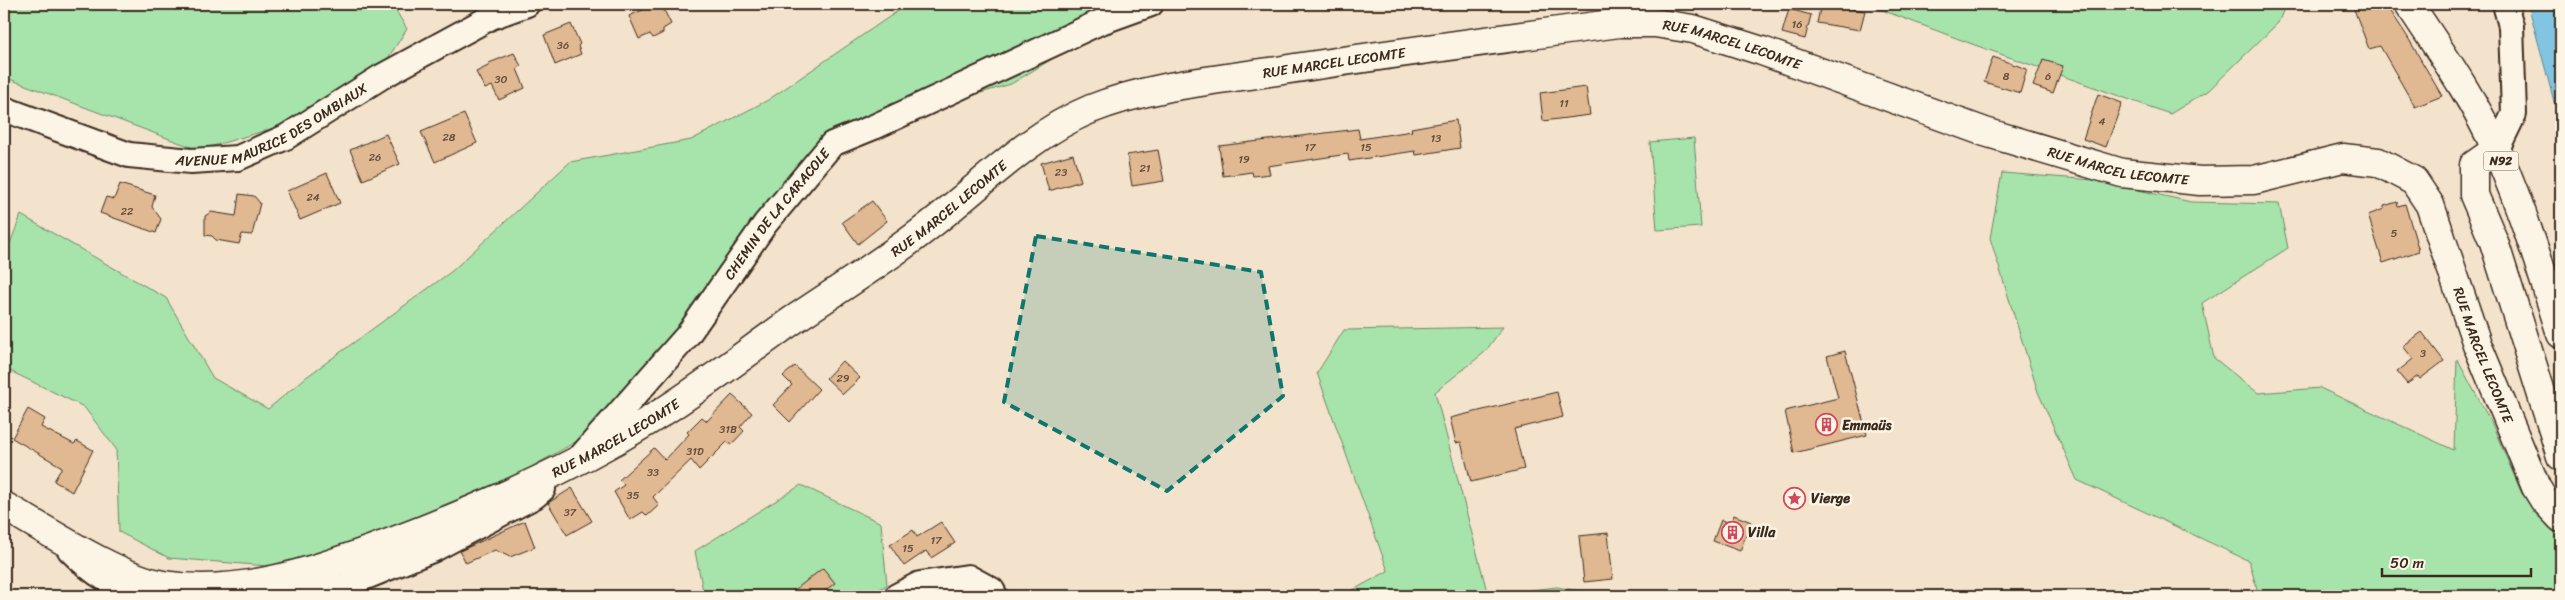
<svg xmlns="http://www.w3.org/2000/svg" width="2565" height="600" font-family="Sriracha,sans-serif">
<rect width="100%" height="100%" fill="#f4e3cc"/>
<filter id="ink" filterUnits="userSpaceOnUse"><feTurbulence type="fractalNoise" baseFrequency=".02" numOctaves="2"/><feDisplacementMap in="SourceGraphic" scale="10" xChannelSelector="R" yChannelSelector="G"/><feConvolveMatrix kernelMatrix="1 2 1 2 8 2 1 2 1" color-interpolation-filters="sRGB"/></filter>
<g filter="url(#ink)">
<g fill="#a6e4ac" stroke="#708765">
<path d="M4,4H392L407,29L386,61L291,123L199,150L4,77Z"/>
<path d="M908,4H1142L1011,84L941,105L847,145L598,429L521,473L292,568L169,558L119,532L116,449L84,407L4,368V259L21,215L166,298L213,378L268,409L305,378L452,271L570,162L691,140L768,100Z"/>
<path d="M1675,4H1720L1693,10Z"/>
<path d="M1866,4H2286L2278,23L2208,91L2170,114L1972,44Z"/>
<path d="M1694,138L1701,227L1657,230L1650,142Z"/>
<path d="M2002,173L2094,180L2191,202L2279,204L2288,248L2202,303L2214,358L2258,393L2320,388L2454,450L2457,359L2492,424L2522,494L2561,523V596H2259L2249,561L2077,480L2038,392L1990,238Z"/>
<path d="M1503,327L1485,352L1435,392L1488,595L1557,587L1607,596H1354L1353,590L1388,571L1317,373L1344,330Z"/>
<path d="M801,485L881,523L887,585L867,596H704L695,551Z"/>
</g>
<path fill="#81c5e2" stroke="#658794" d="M2528,4H2561V128Z"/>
<g fill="#e0b891" stroke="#3b2a1e">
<path d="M656,4H661L671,24L663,29V33L653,38L650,34L639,39L629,16Z"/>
<path d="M1821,4L1865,11L1860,30L1817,23Z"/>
<path d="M2352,4H2386L2407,36L2442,96L2415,107L2380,46L2369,49Z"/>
<path d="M1789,9L1811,15L1805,39L1782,33Z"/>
<path d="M571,24L580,44L578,46L581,54L555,65L544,35Z"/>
<path d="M514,53L521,66L517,69L525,88L499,100L492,86L485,89L476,72L490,65L489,63Z"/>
<path d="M1993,57L2027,69L2020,93L1984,82Z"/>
<path d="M2043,60L2063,66L2053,93L2033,86Z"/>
<path d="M1586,87L1590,115L1543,121L1540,93Z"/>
<path d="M2098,94L2122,103L2106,147L2083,139Z"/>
<path d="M464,114L477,143L435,162L421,132Z"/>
<path d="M1456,120L1460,148L1416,155L1415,151L1349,161L1348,154L1268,166L1270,174L1253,176L1252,172L1223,176L1219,146L1358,129L1360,139L1412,131L1411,128Z"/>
<path d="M386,134L400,164L363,180L350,150Z"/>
<path d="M1158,150L1164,181L1132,186L1127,155Z"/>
<path d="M1073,154L1081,181L1049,191L1041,163Z"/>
<path d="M327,173L340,203L300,220L287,191Z"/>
<path d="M120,184L155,195L152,207L161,219L156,233L100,213L106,197L114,199Z"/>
<path d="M239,194L254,196L260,203L252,235L242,234L239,244L216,240L212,236L205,235V216L211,212L236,216Z"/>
<path d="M872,201L887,221L858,244L842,222Z"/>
<path d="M2397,202L2398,206L2405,204L2419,251L2383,263L2368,215L2384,209V206Z"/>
<path d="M2422,332L2444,361L2420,379L2418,376L2407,384L2397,372L2413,359L2403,346Z"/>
<path d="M1845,351L1867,435L1794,453L1785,411L1838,398L1827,356Z"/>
<path d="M842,361L860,378L843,394L826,378Z"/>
<path d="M795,366L819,389L790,422L773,405L792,385L783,376Z"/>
<path d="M1557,392L1563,417L1514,429L1524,469L1471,482L1461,442L1456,443L1450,418Z"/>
<path d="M732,395L752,413L740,427L744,431L731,445L727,442L699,470L691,460L653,497L659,505L647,516L643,512L630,520L614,492L624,485L619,480L654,448L665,460L689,434L687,432L702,417L707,421Z"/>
<path d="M28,409L45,419L41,427L74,444L77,441L93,450L72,492L54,481L62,467L12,438Z"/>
<path d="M572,488L592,521L567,535L548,503Z"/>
<path d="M1734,515L1751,522L1740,551L1713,541L1721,520L1731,523Z"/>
<path d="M525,521L535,547L510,557L495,550L466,563L460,551Z"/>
<path d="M941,522L955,543L931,558L926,551L904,566L890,545L913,530L917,537Z"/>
<path d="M1608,533L1613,579L1584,582L1579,536Z"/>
<path d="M823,568L835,583L818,596H787Z"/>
</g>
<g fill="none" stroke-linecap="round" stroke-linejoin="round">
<defs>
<g id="street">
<path id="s1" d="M4,109L129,155L191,161L238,158L286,137L381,77L491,17L527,4"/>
<path d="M2497,149L2514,114L2511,26L2505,4"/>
<path id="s2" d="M583,454L687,336L765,224L832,144L874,127L1098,23L1151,4"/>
<path d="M70,550C97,577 111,584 147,596"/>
<path d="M299,596L344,586L432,550L535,496L543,489"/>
<path d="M897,596L920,584L968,577L992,590L995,596"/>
</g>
<g id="secondary">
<path d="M2497,149L2474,165V195L2494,242L2561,456"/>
<path id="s3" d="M4,506C47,530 117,577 163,585C241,597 317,570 389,543C467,514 543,481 616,440C678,406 735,361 793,320C837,290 883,262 925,229C979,188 1028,135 1091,109C1151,85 1220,80 1283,70C1395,53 1507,38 1619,23H1655L1693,29L1762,51L1985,132L2122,173L2200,181L2254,180L2343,158L2378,162L2414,181L2430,205L2477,344L2536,487L2544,500L2561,518"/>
</g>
<path id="primary" d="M2409,4C2440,51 2474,99 2497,151C2523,210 2542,272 2561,334"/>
</defs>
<use href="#street" stroke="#3b2a1e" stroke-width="28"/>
<use href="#secondary" stroke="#3b2a1e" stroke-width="31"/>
<use href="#primary" stroke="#3b2a1e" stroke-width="31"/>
<use href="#street" stroke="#fcf5e5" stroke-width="24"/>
<use href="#secondary" stroke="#fcf5e5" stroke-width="28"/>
<use href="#primary" stroke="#fcf5e5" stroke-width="28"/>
</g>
</g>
<path fill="#0f766e" fill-opacity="0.2" stroke="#0f766e" stroke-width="4" stroke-dasharray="10 6" stroke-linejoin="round" d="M1036,236L1261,272L1283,396L1167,491L1004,402Z"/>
<defs>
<symbol id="building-ring" viewBox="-11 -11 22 22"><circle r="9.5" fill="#fcf5e5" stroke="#d1495b" stroke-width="1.5"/><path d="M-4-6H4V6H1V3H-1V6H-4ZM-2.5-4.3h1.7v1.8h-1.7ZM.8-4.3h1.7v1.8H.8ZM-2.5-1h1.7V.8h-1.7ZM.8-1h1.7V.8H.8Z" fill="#d1495b"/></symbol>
<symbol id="sight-ring" viewBox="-11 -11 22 22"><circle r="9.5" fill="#fcf5e5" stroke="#d1495b" stroke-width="1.5"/><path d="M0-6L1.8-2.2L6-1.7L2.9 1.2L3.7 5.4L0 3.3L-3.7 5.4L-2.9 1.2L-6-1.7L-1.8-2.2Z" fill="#d1495b"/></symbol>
</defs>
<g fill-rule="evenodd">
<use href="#building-ring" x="1814" y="412" width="25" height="25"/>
<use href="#sight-ring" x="1782" y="486" width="25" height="25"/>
<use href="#building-ring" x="1720" y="520" width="25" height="25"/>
</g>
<g text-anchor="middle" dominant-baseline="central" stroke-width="5" stroke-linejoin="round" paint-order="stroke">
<g font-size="11" fill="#644e3b">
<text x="1797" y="24">16</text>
<text x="563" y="45">36</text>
<text x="2006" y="76">8</text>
<text x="2048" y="76">6</text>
<text x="501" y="79">30</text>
<text x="1564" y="103">11</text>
<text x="2102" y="121">4</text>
<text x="449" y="137">28</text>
<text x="1436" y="138">13</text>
<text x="1310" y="147">17</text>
<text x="1366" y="147">15</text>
<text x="375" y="157">26</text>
<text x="1244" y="159">19</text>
<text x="1145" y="168">21</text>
<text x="1061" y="172">23</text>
<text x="313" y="197">24</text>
<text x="127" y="211">22</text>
<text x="2394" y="233">5</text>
<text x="2423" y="353">3</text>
<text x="843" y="378">29</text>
<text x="728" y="429">31B</text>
<text x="695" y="451">31D</text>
<text x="653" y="472">33</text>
<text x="633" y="495">35</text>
<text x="570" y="512">37</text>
<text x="936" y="540">17</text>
<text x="908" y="548">15</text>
</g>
<rect fill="#fcf5e5" stroke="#75675a" stroke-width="1" x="2483.5" y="151.5" width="35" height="19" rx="4"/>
<g font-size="12" font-weight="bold" fill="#3b2a1e">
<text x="2501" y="161">N92</text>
</g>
<g font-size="14" fill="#3b2a1e" stroke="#fcf5e5">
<text stroke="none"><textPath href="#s3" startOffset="1892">RUE MARCEL LECOMTE</textPath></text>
<text stroke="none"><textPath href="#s3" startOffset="1488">RUE MARCEL LECOMTE</textPath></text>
<text stroke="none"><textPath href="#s1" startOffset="285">AVENUE MAURICE DES OMBIAUX</textPath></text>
<text stroke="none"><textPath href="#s3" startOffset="2298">RUE MARCEL LECOMTE</textPath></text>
<text stroke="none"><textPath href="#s3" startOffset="1066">RUE MARCEL LECOMTE</textPath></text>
<text stroke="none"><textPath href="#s2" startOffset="309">CHEMIN DE LA CARACOLE</textPath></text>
<text stroke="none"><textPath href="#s3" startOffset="2791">RUE MARCEL LECOMTE</textPath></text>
<text stroke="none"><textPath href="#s3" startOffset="661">RUE MARCEL LECOMTE</textPath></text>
</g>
<g font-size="14" font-weight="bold" fill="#3b2a1e" stroke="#fcf5e5" text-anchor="start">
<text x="1842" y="425">Emmaüs</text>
<text x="1811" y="498">Vierge</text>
<text x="1748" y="532">Villa</text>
</g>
</g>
<rect width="2565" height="600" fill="none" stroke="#fcf5e5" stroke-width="20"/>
<rect x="10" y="10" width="2545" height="580" fill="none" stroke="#3b2a1e" stroke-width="2" filter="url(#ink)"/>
<path d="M2382 568v8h149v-8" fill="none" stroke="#3b2a1e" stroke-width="2.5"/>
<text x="2390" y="568" font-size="15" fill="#3b2a1e" stroke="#fcf5e5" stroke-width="4" paint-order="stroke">50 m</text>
</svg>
